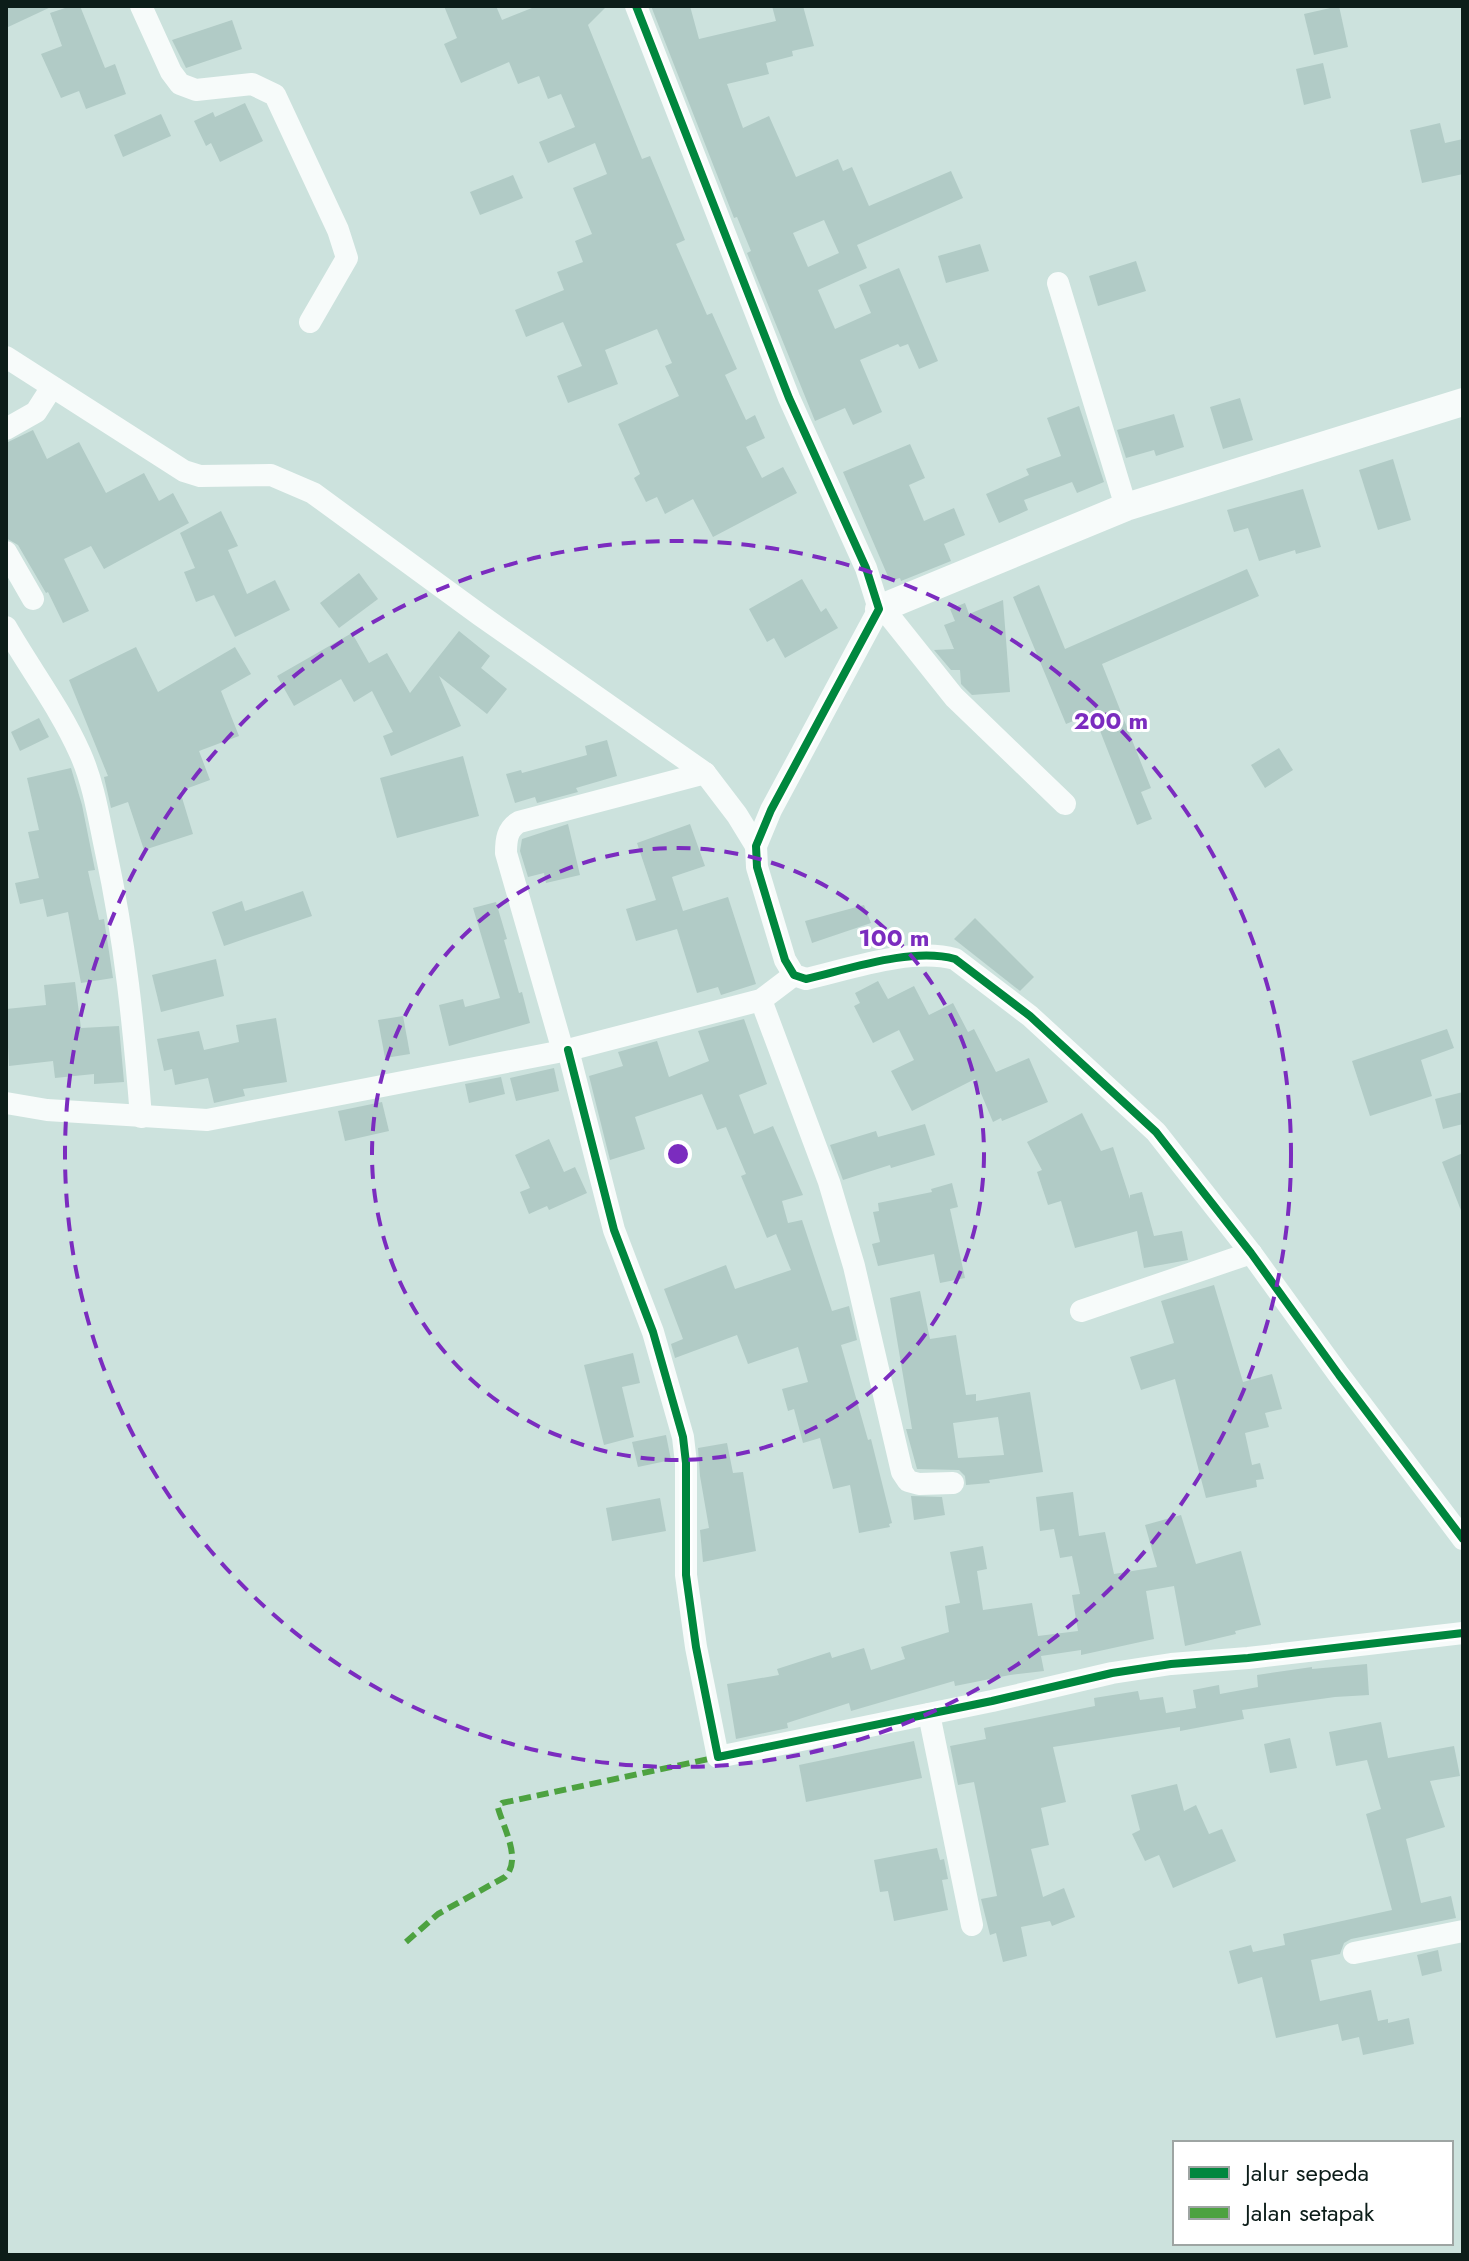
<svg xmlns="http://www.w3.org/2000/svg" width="1469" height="2261" font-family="Jost,sans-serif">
<rect width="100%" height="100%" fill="#cce2dd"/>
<g fill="#b1cbc6" fill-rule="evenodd">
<path d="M6,6H53L6,28Z"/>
<path d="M71,6H80L105,68L115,64L126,94L86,109L79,91L61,98L41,54L62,46L50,13Z"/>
<path d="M444,6H496L502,20L537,6H607L588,25L642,159L650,156L685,240L676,244L707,315L712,313L737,369L725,375L746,420L755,415L765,438L746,447L762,478L783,467L797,493L713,537L693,499L665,514L657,497L646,502L634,478L640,474L618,424L679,396L665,366L672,363L657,329L605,350L618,384L568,403L557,376L582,366L563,322L526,337L515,310L564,290L557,272L583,262L575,241L592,234L573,188L607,174L595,143L548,163L539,142L575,127L561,94L548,99L539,76L518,84L509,62L461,83L444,44L457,38Z"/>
<path d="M651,6H690L699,39L776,21L772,6H803L814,46L792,51L793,56L766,63L769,74L727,84L743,128L769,116L796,177L838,159L843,171L852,167L869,206L951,171L963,198L857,245L867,268L818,290L835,329L871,313L859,285L899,268L938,361L919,369L908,344L900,347L898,344L860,360L882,412L853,425L845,408L815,421L747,253L751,251L737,217L734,218ZM824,220L839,253L808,267L793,233Z"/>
<path d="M1339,6L1348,47L1314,55L1304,14Z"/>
<path d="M232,20L242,49L186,68L172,40Z"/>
<path d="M1323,63L1331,98L1304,105L1296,69Z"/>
<path d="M245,103L263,141L220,162L211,143L206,146L194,121L213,112L215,117Z"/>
<path d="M161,114L171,136L123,157L114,135Z"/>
<path d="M1440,123L1445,143L1463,139V174L1422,183L1410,130Z"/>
<path d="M513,175L523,198L480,215L470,192Z"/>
<path d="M980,244L989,271L946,283L938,256Z"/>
<path d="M1136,261L1146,291L1098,306L1089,276Z"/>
<path d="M1240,398L1253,440L1223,449L1210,407Z"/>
<path d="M1079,406L1104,482L1077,493L1072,482L1024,500L1028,510L999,523L986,494L1029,475L1026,469L1061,456L1047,418Z"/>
<path d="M1174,414L1184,447L1156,456L1154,450L1126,458L1117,430Z"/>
<path d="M33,430L47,459L79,442L106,493L144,473L159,501L173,493L189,523L104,569L91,546L64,559L89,611L63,623L48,592L46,593L18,545L6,538V443Z"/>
<path d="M910,444L925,478L909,485L924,521L954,508L965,535L944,544L951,561L901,581L900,578L890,581L843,472Z"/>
<path d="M1393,459L1411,520L1378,530L1359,470Z"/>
<path d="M1303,489L1321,547L1296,554L1295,550L1259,561L1248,528L1234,532L1227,510Z"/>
<path d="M221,511L238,546L228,550L247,594L275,580L290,610L235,637L214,595L196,602L184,572L195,568L180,533Z"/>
<path d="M1247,569L1259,596L1102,664L1151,788L1141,792L1152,819L1137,825L1093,713L1066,724L1013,597L1039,585L1065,649Z"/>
<path d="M359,573L378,599L339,628L320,603Z"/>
<path d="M802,579L821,612L826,608L838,628L785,658L774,638L767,642L749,609Z"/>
<path d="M1003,600L1010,692L972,695L961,684L960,670H951L934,650L954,649L944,625L955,621L950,609L965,603L969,614Z"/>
<path d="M459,631L490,656L481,668L507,689L487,714L439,676L461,726L391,756L383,736L393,732L372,691L354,702L341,679L294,706L277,676L352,633L369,663L387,653L410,693Z"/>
<path d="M136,647L158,692L235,647L251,674L221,691L239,736L199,751L210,780L180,791L193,834L144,850L128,802L111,808L104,777L108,776L69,680Z"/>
<path d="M39,718L49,737L20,751L11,732Z"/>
<path d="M607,740L617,776L576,788L578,792L537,803L535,797L515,803L506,774L521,770L522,773L587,755L585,746Z"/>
<path d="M1279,748L1293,770L1265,788L1251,765Z"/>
<path d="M463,756L479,816L397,838L380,778Z"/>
<path d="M71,768L82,805L95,870L88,871L99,920L104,919L113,978L81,983L68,912L47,917L43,899L20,904L15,883L39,878L28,832L39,830L27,778Z"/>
<path d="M568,824L580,875L546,883L544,873L528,877L520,851L522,839Z"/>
<path d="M690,824L705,866L672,877L683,911L728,897L756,984L721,995L718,987L697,993L677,929L636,941L626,909L656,900L637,843Z"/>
<path d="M303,891L312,916L224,946L212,912L242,901L245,911Z"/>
<path d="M496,902L507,939L504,940L519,993L522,992L530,1023L449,1046L439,1005L463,999L465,1007L500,998L473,908Z"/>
<path d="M864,905L871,923L812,943L805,921Z"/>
<path d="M975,918L1034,977L1020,991L954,939Z"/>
<path d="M216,959L224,996L161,1012L152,975Z"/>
<path d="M878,981L888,999L914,986L929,1015L953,1003L968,1032L974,1029L996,1072L1029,1058L1048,1102L1002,1121L1001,1118L993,1122L975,1079L912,1111L891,1071L914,1060L899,1030L873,1043L854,1006L860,1003L855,993Z"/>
<path d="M75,982L81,1028L119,1026L124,1082L94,1084V1074L55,1078L53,1061L9,1066L6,1009L46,1005L44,985Z"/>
<path d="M403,1016L410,1054L385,1058L378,1020Z"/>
<path d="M276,1018L287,1082L243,1089L245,1096L214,1103L208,1078L175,1085L172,1069L164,1071L157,1039L199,1031L204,1050L239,1042L236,1025Z"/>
<path d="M744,1019L767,1084L739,1095L754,1134L773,1126L803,1195L782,1201L788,1223L802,1220L832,1311L849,1306L857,1340L841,1345L868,1440L871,1439L892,1523L889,1524L890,1527L859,1533L850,1485L833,1489L820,1438L803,1443L794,1409L788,1411L782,1389L808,1382L798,1347L748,1364L737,1335L675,1358L671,1344L683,1339L664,1289L726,1265L735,1289L791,1270L776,1234L767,1238L741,1176L746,1174L726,1127L717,1130L702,1094L635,1117L645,1149L610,1160L589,1076L623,1066L618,1052L657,1041L669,1077L709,1061L698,1031Z"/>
<path d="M1447,1029L1454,1048L1421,1060L1432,1096L1370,1116L1352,1061Z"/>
<path d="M554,1068L559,1091L516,1101L510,1078Z"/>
<path d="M501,1077L505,1094L469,1103L465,1084Z"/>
<path d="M1463,1092V1124L1443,1129L1435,1099Z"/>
<path d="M382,1102L389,1131L345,1141L338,1111Z"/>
<path d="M1082,1113L1101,1151L1113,1147L1130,1199V1195L1142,1192L1154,1236L1182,1231L1188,1260L1144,1268L1137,1231L1075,1248L1061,1201L1048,1205L1037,1172L1042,1170L1027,1142Z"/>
<path d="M925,1124L935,1155L891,1168L890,1165L843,1180L830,1145L876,1131L878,1137Z"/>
<path d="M549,1139L564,1172L575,1167L587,1193L549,1210L547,1206L529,1214L520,1192L530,1188L515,1155Z"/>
<path d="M1463,1153V1213H1462L1442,1162Z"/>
<path d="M952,1183L958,1207L950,1209L965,1278L940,1283L934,1254L878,1266L872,1244L880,1242L873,1212L879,1211L878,1203L932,1192L931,1189Z"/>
<path d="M1214,1285L1243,1382L1272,1374L1282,1409L1265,1413L1269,1427L1245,1433L1252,1465L1260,1463L1264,1479L1256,1480L1257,1487L1206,1498L1175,1379L1141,1390L1130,1357L1174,1343L1161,1301Z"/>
<path d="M920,1291L930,1339L956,1335L966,1395L976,1394V1401L1030,1392L1043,1472L989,1480L990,1483L966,1485L965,1476L959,1470L917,1469L906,1429H912L890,1298ZM998,1417L1004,1455L958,1458L953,1423Z"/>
<path d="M633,1353L640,1383L622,1387L634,1437L604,1445L584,1365Z"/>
<path d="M666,1435L671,1460L638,1467L632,1442Z"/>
<path d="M727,1443L733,1473L743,1472L756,1551L703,1562L700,1530L709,1528L700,1476L698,1448Z"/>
<path d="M1073,1492L1079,1536L1105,1532L1114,1574L1157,1567L1145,1525L1181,1515L1196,1564L1241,1551L1261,1625L1235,1631L1236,1634L1185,1646L1174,1586L1146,1591L1154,1639L1081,1655V1650L1041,1656L1044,1671L1010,1675L955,1686L954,1681L851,1711L849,1703L787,1723L788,1728L736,1739L727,1684L779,1675L777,1669L830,1652L832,1658L864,1648L871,1670L905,1659L901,1647L949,1632L945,1606L960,1603L950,1552L983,1546L987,1569L977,1571L983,1610L1032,1603L1038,1636L1078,1631L1072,1595L1080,1594L1072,1556L1060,1558L1054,1529L1040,1531L1036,1497Z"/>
<path d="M911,1496L942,1497L945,1515L914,1520Z"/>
<path d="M660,1498L666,1531L612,1541L606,1508Z"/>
<path d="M1367,1664L1369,1695L1335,1697L1242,1710L1244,1719L1180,1731V1727L1053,1747L1066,1802L1041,1808L1049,1845L1031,1849L1043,1897L1064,1888L1075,1917L1052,1926L1050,1921L1021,1927L1027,1956L1003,1962L996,1933L990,1935L981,1899L997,1896L974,1782L958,1785L950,1746L986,1739L984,1728L1095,1706L1094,1698L1138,1691L1140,1700L1163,1697L1166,1713L1196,1708L1193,1690L1219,1685L1220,1694L1258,1687L1257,1675L1312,1667V1669Z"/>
<path d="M1381,1722L1388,1758L1454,1746L1460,1776L1430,1781L1445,1827L1406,1839L1421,1903L1451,1896L1456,1918L1351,1939L1344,1943L1340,1954L1311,1960L1320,2001L1371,1990L1378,2021L1388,2019V2023L1409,2018L1414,2044L1363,2055L1359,2037L1342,2041L1338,2024L1276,2038L1262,1977L1238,1984L1229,1951L1251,1945L1253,1952L1285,1945L1283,1934L1392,1910L1366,1814L1381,1809L1367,1760L1336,1766L1329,1732Z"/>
<path d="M1290,1738L1297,1768L1270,1773L1264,1744Z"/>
<path d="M914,1741L922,1778L806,1802L799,1765Z"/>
<path d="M1177,1784L1184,1811L1196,1805L1209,1834L1222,1829L1236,1861L1173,1888L1159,1855L1145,1861L1132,1834L1140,1830L1131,1795Z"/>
<path d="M937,1848L940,1860L944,1859L948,1879L942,1880L948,1910L894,1921L888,1891L880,1892L874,1860Z"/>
<path d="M1438,1950L1442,1971L1422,1976L1417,1955Z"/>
</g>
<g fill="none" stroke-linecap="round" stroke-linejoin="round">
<g stroke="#f7fbfa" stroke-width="22">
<path d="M141,6L171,72L180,84L196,90L252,84L275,95L338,230L347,258L310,322"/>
<path d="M636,6L789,398L866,568L879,609L771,810L756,846L757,867L785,960L794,975L806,979C849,969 912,947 955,959L1030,1016L1156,1132L1251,1253L1339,1375L1463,1539"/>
<path d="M1058,283L1126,507"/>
<path d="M6,357L184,471L200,476L271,475L313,493L480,615L705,773L737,815L756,846"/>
<path d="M6,429L36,412L52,387"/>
<path d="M6,552L33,599"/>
<path d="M883,608L954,697L1065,804"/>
<path d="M6,627C30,669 60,708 80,753C94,784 99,819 106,852C125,940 134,1028 141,1117"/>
<path d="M761,1000L829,1182L854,1266L902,1472L908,1481L919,1484L953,1483"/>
<path d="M568,1050L614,1230L653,1332L683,1437L686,1463V1575L696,1647L718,1757L992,1701L1112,1673L1171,1664L1248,1658L1463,1633"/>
<path d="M563,1051L506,853C506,840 507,829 519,822L705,773"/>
<path d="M6,1103L47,1110L207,1120L568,1050L761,1000L794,975"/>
<path d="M1081,1311L1251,1253"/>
<path d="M929,1714L972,1925"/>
<path d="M1354,1953L1463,1931"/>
</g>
<path stroke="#f7fbfa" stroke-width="28" d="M879,609L1126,507L1463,402"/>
<path stroke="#4da240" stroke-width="6" stroke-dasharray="12 6" stroke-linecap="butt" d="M406,1942L438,1914L505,1877C522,1860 504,1829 498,1808L502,1803L718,1757"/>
<defs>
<g id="cycleway">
<path d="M636,6L789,398L866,568L879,609L771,810L756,846L757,867L785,960L794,975L806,979C849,969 912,947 955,959L1030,1016L1156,1132L1251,1253L1339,1375L1463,1539"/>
<path d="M568,1050L614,1230L653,1332L683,1437L686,1463V1575L696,1647L718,1757L992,1701L1112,1673L1171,1664L1248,1658L1463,1633"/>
</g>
</defs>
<use href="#cycleway" stroke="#fff" stroke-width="13"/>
<use href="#cycleway" stroke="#00873e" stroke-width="8"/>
</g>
<g fill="none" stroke="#7b2cbf" stroke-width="4" stroke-dasharray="14 10">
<circle cx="678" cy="1154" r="306"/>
<circle cx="678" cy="1154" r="613"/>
</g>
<circle cx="678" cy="1154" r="12" fill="#7b2cbf" stroke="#fff" stroke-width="4"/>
<g font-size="24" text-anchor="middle" font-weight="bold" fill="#7b2cbf" stroke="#fff" stroke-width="6" stroke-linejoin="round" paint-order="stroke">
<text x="1111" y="729">200 m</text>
<text x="894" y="946">100 m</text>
</g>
<rect width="1469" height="2261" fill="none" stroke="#0c1d19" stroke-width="16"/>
<rect x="1173" y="2141" width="280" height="104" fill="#ffffff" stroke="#9ea5a3" stroke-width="2"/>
<rect x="1189" y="2167" width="40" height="12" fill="#00873e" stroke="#9ea5a3" stroke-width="2"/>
<text x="1245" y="2181" font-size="24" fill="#0c1d19">Jalur sepeda</text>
<rect x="1189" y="2207" width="40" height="12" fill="#4da240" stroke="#9ea5a3" stroke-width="2"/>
<text x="1245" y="2221" font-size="24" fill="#0c1d19">Jalan setapak</text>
</svg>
